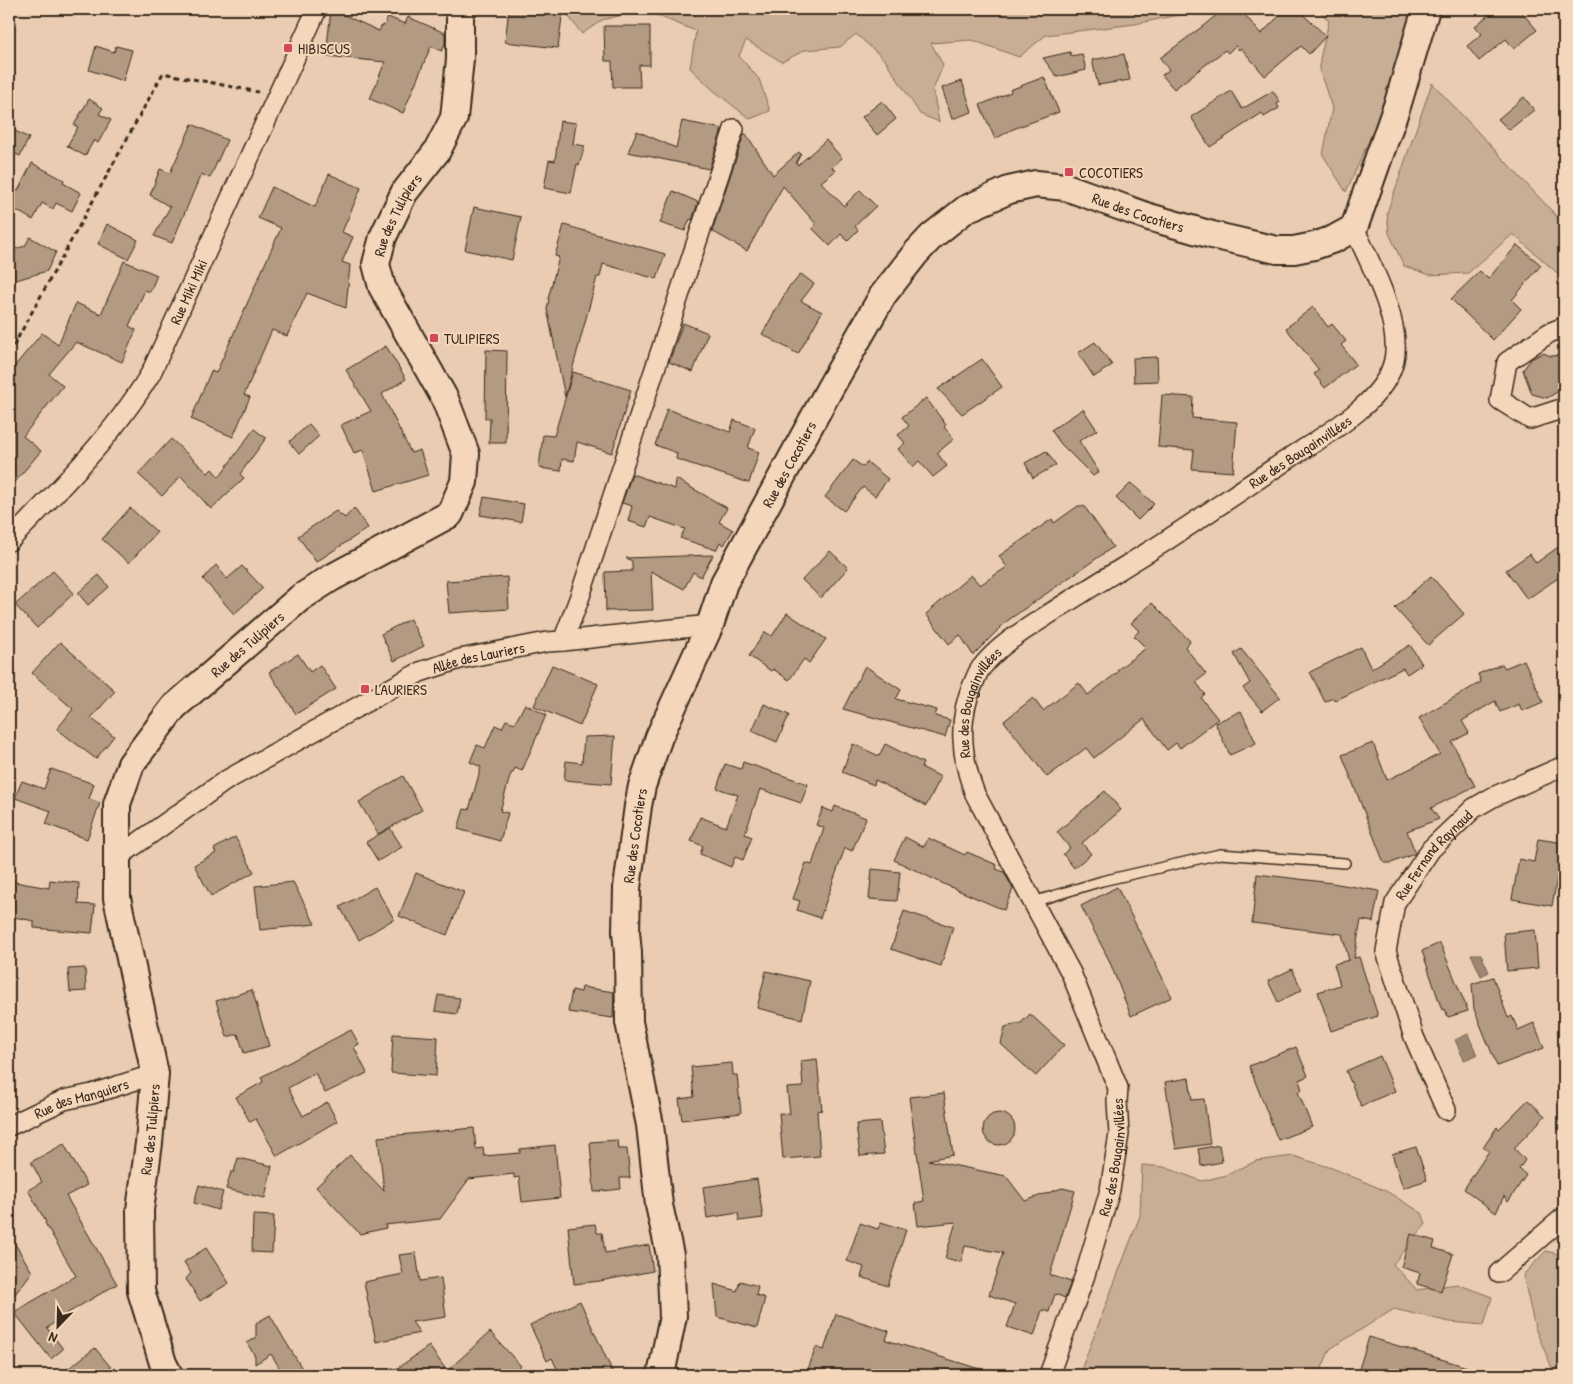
<svg xmlns="http://www.w3.org/2000/svg" width="1573" height="1384" font-family="'Patrick Hand',sans-serif">
<rect width="100%" height="100%" fill="#e9ccb1"/>
<filter id="ink" filterUnits="userSpaceOnUse"><feTurbulence type="fractalNoise" baseFrequency=".02" numOctaves="2"/><feDisplacementMap in="SourceGraphic" scale="10" xChannelSelector="R" yChannelSelector="G"/><feConvolveMatrix kernelMatrix="1 2 1 2 8 2 1 2 1" color-interpolation-filters="sRGB"/></filter>
<g filter="url(#ink)">
<g fill="#c9ae96" stroke="#826c5a">
<path d="M563,9H1196L1193,12L1135,24L1046,35L1019,57L972,40L931,43L943,65L933,90L939,122L920,114L885,60L856,34L840,47L805,50L782,62L746,40L739,56L759,79L770,111L750,119L713,90L690,68L696,31L643,10L602,20L582,34Z"/>
<path d="M1317,9H1414L1385,105L1346,192L1323,155L1332,108L1320,72V59L1329,21Z"/>
<path d="M1432,83L1564,224V279L1513,234L1468,273L1430,275L1404,266L1389,233L1387,213Z"/>
<path d="M1293,1156L1332,1168L1386,1191L1422,1213L1426,1224L1393,1264L1417,1290L1457,1284L1492,1297L1484,1325L1450,1322L1394,1309L1330,1349L1319,1375H1079L1140,1216L1142,1165L1164,1167L1202,1181L1227,1175L1256,1161Z"/>
<path d="M1546,1251L1564,1256V1323L1562,1325L1564,1328V1375H1555L1535,1328L1523,1275Z"/>
</g>
<g fill="#9e8873" stroke="#766251">
<path d="M1471,954H1481L1489,972L1481,976Z"/>
<path d="M1468,1034L1477,1055L1464,1060L1455,1040Z"/>
</g>
<g fill="#b39a83" stroke="#3b2a1e">
<path d="M331,9L379,31L382,25L384,26L388,17L405,24L408,17L445,33V44L442,51L431,46L403,113L370,99L385,62L326,56Z"/>
<path d="M509,9H563L558,48L505,42Z"/>
<path d="M1224,9H1240L1261,34L1286,9H1297L1326,36L1309,54L1301,46L1265,76L1241,48L1239,50L1235,46L1228,53L1225,50L1174,89L1162,75L1169,70L1160,58L1203,26Z"/>
<path d="M1496,9H1519L1537,30L1514,49L1506,39L1479,61L1467,46L1482,34L1475,26Z"/>
<path d="M604,26H650V65H639L640,87H613L612,61H605Z"/>
<path d="M96,46L114,52L116,46L132,50L123,81L89,70Z"/>
<path d="M1070,52L1071,56L1082,54L1086,70L1057,77L1043,58Z"/>
<path d="M1124,54L1130,80L1098,85L1092,60Z"/>
<path d="M1044,77L1059,112L1013,129L995,139L980,105L1011,92L1010,90Z"/>
<path d="M962,81L972,112L952,119L942,88Z"/>
<path d="M1231,91L1242,109L1273,91L1280,102L1277,104L1279,108L1264,117L1262,113L1210,147L1191,117Z"/>
<path d="M1524,97L1534,110L1509,130L1498,119Z"/>
<path d="M89,99L103,108L99,114L111,120L98,143L94,140L85,156L67,146L78,127L74,125Z"/>
<path d="M882,101L896,119L877,135L862,117Z"/>
<path d="M560,121L576,123L573,144L585,146L579,165L577,164L571,193L544,188L549,160L555,161Z"/>
<path d="M682,121L722,129L709,169L628,152L637,131L676,148Z"/>
<path d="M192,124L227,140L210,178L201,174L172,243L154,236L170,207L150,195L160,169L170,173Z"/>
<path d="M9,128L29,138L20,156L9,151Z"/>
<path d="M744,134H746L773,175L799,152L801,154L796,163L798,165L826,140L842,158L832,167L835,171L821,182L844,206L860,190L876,206L855,226L858,230L847,241L841,234L830,246L812,228L816,224L783,186L747,251L712,231Z"/>
<path d="M32,163L64,180L63,183L81,193L72,211L56,203L53,209L42,203L33,220L9,206V199L14,189L18,191Z"/>
<path d="M329,174L361,188L342,232L353,237L342,262L350,265L346,308L307,293L287,336L272,330L244,395L250,397L233,437L191,419L211,371L216,373L281,228L258,218L272,187L315,207Z"/>
<path d="M673,191L698,202L692,220L690,219L685,231L660,223Z"/>
<path d="M474,207L521,217L512,260L465,250Z"/>
<path d="M107,224L138,240L128,259L98,244Z"/>
<path d="M564,225L665,254L657,279L603,264L600,277H597L565,397L547,309L549,299H548L559,257L555,256Z"/>
<path d="M30,237L56,252L47,271L9,282V251L25,246Z"/>
<path d="M1517,245L1541,265L1512,300L1521,309L1493,340L1451,299L1480,271L1488,279Z"/>
<path d="M124,261L157,275L150,292L145,290L129,326L136,330L122,362L76,342L49,374L63,386L23,436L41,451L9,489V373L42,333L58,345L76,303L101,314Z"/>
<path d="M801,274L814,284L801,301L822,312L798,354L762,334L790,285L791,286Z"/>
<path d="M1313,307L1328,327L1332,324L1346,341L1341,345L1356,364L1325,388L1314,374L1319,370L1286,328Z"/>
<path d="M683,323L708,333L693,372L669,362Z"/>
<path d="M1095,342L1112,365L1094,377L1078,353Z"/>
<path d="M386,346L406,379L382,394L411,453L420,450L428,475L376,491L363,450L354,453L341,425L371,411L346,370Z"/>
<path d="M486,350L507,351L506,443H489L490,418H485Z"/>
<path d="M1543,353L1551,356L1564,355V388L1547,398L1532,394L1523,370L1531,359Z"/>
<path d="M1157,357L1158,381L1134,382L1133,358Z"/>
<path d="M982,359L1002,387L962,414L938,389Z"/>
<path d="M573,372L631,390L612,453L577,442L574,461L562,459L561,471L539,468L543,435L554,436Z"/>
<path d="M1162,395L1193,397L1192,418L1237,422L1233,472L1192,469L1194,450L1158,447Z"/>
<path d="M926,398L946,425L944,427L954,439L937,453L947,466L933,477L919,461L913,467L898,449L905,443L898,435L909,426L902,417Z"/>
<path d="M667,409L730,432L734,420L755,428L748,448L759,452L749,483L676,459L677,453L655,445Z"/>
<path d="M1083,409L1097,430L1079,441L1099,472L1093,476L1061,444L1051,430Z"/>
<path d="M309,424L319,436L299,454L289,442Z"/>
<path d="M254,429L266,438L240,474L244,478L211,509L181,476L162,496L138,474L171,439L208,473L212,469L219,477Z"/>
<path d="M1046,451L1056,465L1033,478L1025,463Z"/>
<path d="M853,460L863,467L867,462L888,479L875,496L863,487L844,511L825,497Z"/>
<path d="M632,474L675,489L676,479L727,508L719,522L733,530L724,545L720,542L716,550L680,538L685,529L650,517L646,527L628,521L632,506L622,503Z"/>
<path d="M1131,483L1154,504L1138,520L1116,498Z"/>
<path d="M484,497L524,504L521,522L480,515Z"/>
<path d="M1078,506H1084L1113,547L1007,621L973,655L960,635L949,644L926,614L971,575L980,585L1007,567L999,556L1052,519L1054,523Z"/>
<path d="M130,508L157,532L129,563L102,539Z"/>
<path d="M354,508L368,528L316,562L298,536L336,511L345,518Z"/>
<path d="M1564,543V574L1527,599L1506,570L1530,554L1536,563Z"/>
<path d="M830,551L848,568L821,598L802,580Z"/>
<path d="M713,555L701,577L693,572L684,589L651,571L653,610L606,611L605,572L632,571V561L626,558Z"/>
<path d="M216,565L227,579L242,566L263,588L234,614L203,579Z"/>
<path d="M53,571L74,593L37,628L15,605Z"/>
<path d="M99,575L109,587L88,605L78,593Z"/>
<path d="M1431,576L1464,614L1428,645L1395,608Z"/>
<path d="M507,577L509,609L449,613L446,581Z"/>
<path d="M1152,603L1190,641L1185,647L1206,674L1196,682L1205,694L1201,698L1218,719L1180,748L1176,743L1167,750L1144,719L1094,758L1086,748L1047,777L1004,721L1033,698L1043,711L1079,683L1088,695L1118,672L1117,670L1146,648L1134,636L1139,631L1131,623Z"/>
<path d="M787,613L826,639L809,663L804,659L789,680L773,669L771,671L749,656L765,632L772,636Z"/>
<path d="M410,619L424,646L394,661L381,634Z"/>
<path d="M60,642L115,691L91,718L114,736L96,759L57,729L73,709L32,673Z"/>
<path d="M1410,645L1422,664L1407,674L1403,668L1334,701L1333,698L1325,702L1310,672L1361,647L1371,669Z"/>
<path d="M1241,649L1280,697L1262,711L1243,688L1250,683L1234,654Z"/>
<path d="M298,654L310,672L320,665L336,689L296,714L269,672Z"/>
<path d="M1524,660L1543,702L1522,711L1519,704L1500,712L1495,701L1462,721L1469,733L1452,742L1475,786L1431,808L1439,819L1407,831L1415,852L1414,854L1391,863H1384L1342,755L1373,743L1387,780L1440,754L1419,718L1481,682L1478,674L1502,664L1505,668Z"/>
<path d="M552,665L598,684L580,726L534,706Z"/>
<path d="M865,666L901,690L896,699L937,710L935,716L950,720L945,737L843,709Z"/>
<path d="M525,704L546,715L522,771L515,768L513,773H511L500,811L508,813L500,841L458,829L464,809L469,810L481,767L470,762L477,745L485,748L495,725L502,728L506,720L515,723Z"/>
<path d="M764,704L789,715L777,742L752,731Z"/>
<path d="M1241,711L1256,743L1230,755L1215,723Z"/>
<path d="M615,736L611,784L564,780L566,761L582,763L584,737Z"/>
<path d="M853,744L879,756L885,744L923,763L921,767L941,777L926,806L875,780L874,785L842,772Z"/>
<path d="M743,762L808,784L801,803L760,789L745,834L752,837L743,860L735,857L731,867L700,854L703,846L691,841L700,817L726,827L738,795L717,788L725,764L741,769Z"/>
<path d="M51,769L94,784L89,799L100,803L87,839L46,824L51,811L15,798L22,781L44,789Z"/>
<path d="M403,776L422,810L378,834L359,802Z"/>
<path d="M1105,791L1121,810L1082,843L1091,854L1074,868L1063,854L1070,848L1057,832Z"/>
<path d="M835,806L866,818L852,851L845,848L820,918L797,910L800,901L793,899L806,863L812,865L824,828L816,825L823,808L833,812Z"/>
<path d="M390,828L402,847L378,861L366,842Z"/>
<path d="M235,837L254,872L211,896L194,865L216,853L214,849Z"/>
<path d="M905,837L924,847L928,838L965,855L967,852L997,865L996,869L1004,872L1013,889L1004,910L946,885L894,860Z"/>
<path d="M1538,839L1564,843V880L1557,878L1552,906L1512,899L1519,859L1534,862Z"/>
<path d="M872,869L900,872L897,901L869,899Z"/>
<path d="M416,873L464,892L447,935L399,916Z"/>
<path d="M1257,874L1332,883L1379,891L1373,922L1361,920L1354,958L1359,957L1378,1016L1331,1031L1318,992L1340,985L1334,964L1349,960L1342,934L1252,923Z"/>
<path d="M50,880L79,883L78,904L95,905L92,933L34,928V921L9,916V881L49,888Z"/>
<path d="M293,882L315,924L260,930L255,886Z"/>
<path d="M375,887L394,919L359,940L340,907Z"/>
<path d="M1117,887L1172,997L1131,1016L1109,960L1081,906Z"/>
<path d="M904,911L953,927L941,966L891,949Z"/>
<path d="M1535,930L1538,968L1507,971L1504,933Z"/>
<path d="M1440,943L1468,1011L1448,1017L1445,1009L1442,1010L1422,951Z"/>
<path d="M85,968L86,991L70,992L68,969Z"/>
<path d="M1292,969L1302,990L1278,1002L1268,981Z"/>
<path d="M766,971L810,981L802,1019L757,1008Z"/>
<path d="M1493,977L1508,1018L1512,1016L1518,1030L1534,1023L1544,1048L1497,1066L1474,1009L1472,984Z"/>
<path d="M582,987L614,992L613,1018L568,1012L572,990L581,992Z"/>
<path d="M252,990L269,1046L244,1053L238,1034L227,1037L216,1001Z"/>
<path d="M438,995L460,998L457,1014L435,1011Z"/>
<path d="M1030,1014L1064,1045L1036,1076L1001,1044L1005,1027L1021,1023Z"/>
<path d="M351,1030L359,1044L354,1047L367,1073L325,1093L315,1073L288,1088L303,1116L327,1102L337,1121L277,1156L256,1119L250,1122L236,1097L263,1082L261,1077Z"/>
<path d="M393,1034L438,1037L436,1076L391,1073Z"/>
<path d="M1296,1047L1308,1076L1299,1080L1302,1090L1298,1092L1312,1127L1278,1140L1249,1066Z"/>
<path d="M1380,1056L1395,1091L1361,1106L1346,1071Z"/>
<path d="M817,1059L822,1110L817,1111L820,1156L783,1159L779,1113L790,1114L787,1088L803,1087L801,1061Z"/>
<path d="M732,1063L733,1075H737L741,1113L682,1120L679,1099L694,1097L691,1067Z"/>
<path d="M1189,1078L1192,1100L1204,1099L1210,1144L1176,1149L1165,1082Z"/>
<path d="M944,1093L953,1155L928,1160L1006,1176L1025,1201L1062,1188L1075,1191L1050,1275L1071,1282L1065,1298L1055,1294L1049,1312L1042,1310L1034,1336L1007,1327L1015,1304L989,1295L1003,1253L965,1246L961,1262L945,1258L956,1222L918,1226L915,1203L924,1201L909,1097Z"/>
<path d="M1528,1100L1545,1116L1514,1148L1525,1160L1519,1169L1526,1175L1508,1202L1504,1196L1496,1213L1464,1189L1489,1151L1483,1148L1497,1127L1499,1129Z"/>
<circle cx="999" cy="1129" r="16"/>
<path d="M880,1122L884,1154L860,1156L856,1124Z"/>
<path d="M474,1128L476,1149L483,1148L484,1156L520,1153V1149L555,1145L560,1198L522,1202L519,1177L514,1178V1174L469,1179L440,1219L385,1225L386,1228L360,1234L316,1187L350,1155L384,1191L378,1137Z"/>
<path d="M617,1140L618,1149H627L630,1178H620L621,1189L594,1192L590,1142Z"/>
<path d="M64,1144L87,1185L66,1196L117,1284L66,1314L47,1328L63,1349L51,1359L14,1312L76,1276L45,1223L46,1222L28,1190L42,1182L31,1162Z"/>
<path d="M1219,1145L1222,1162L1201,1166L1198,1149Z"/>
<path d="M1416,1147L1427,1180L1403,1188L1392,1154Z"/>
<path d="M238,1158L272,1166L265,1198L226,1189L231,1172H234Z"/>
<path d="M757,1179L763,1218L739,1221L738,1213L707,1218L703,1187Z"/>
<path d="M199,1185L223,1192L218,1210L194,1203Z"/>
<path d="M253,1215L274,1216L272,1253L252,1252Z"/>
<path d="M881,1222L906,1230L888,1286L861,1277L864,1267L847,1261L860,1223L878,1229Z"/>
<path d="M595,1224L597,1233H602L605,1253L649,1245L653,1271L600,1281L574,1284L568,1227Z"/>
<path d="M9,1234L32,1272L9,1302Z"/>
<path d="M1411,1234L1435,1241L1433,1248L1453,1254L1441,1291L1417,1284L1420,1273L1401,1267Z"/>
<path d="M206,1248L229,1283L200,1301L186,1279L191,1273L184,1262Z"/>
<path d="M416,1253L420,1281L441,1278L446,1317L412,1322L420,1333L376,1342L364,1282L403,1274L399,1255Z"/>
<path d="M740,1281L758,1286L756,1295L765,1298L757,1328L717,1317L714,1284L737,1291Z"/>
<path d="M580,1301L614,1375H560L552,1358L547,1361L530,1325Z"/>
<path d="M836,1314L889,1331L886,1340L986,1371V1375H806L816,1347L824,1350Z"/>
<path d="M270,1315L284,1339L306,1375H284L271,1354L255,1364V1356L247,1343L256,1338V1323Z"/>
<path d="M490,1332L521,1366L511,1375H388L429,1346L447,1371Z"/>
<path d="M1369,1337L1480,1371V1375H1357Z"/>
<path d="M95,1348L117,1375H60Z"/>
</g>
<g fill="none" stroke-linecap="round" stroke-linejoin="round">
<defs>
<path id="lane" d="M1033,902L1102,881L1220,854L1345,863"/>
<g id="street">
<path d="M1564,327L1549,333L1507,362L1500,400L1530,419L1564,408"/>
<path id="s1" d="M9,541C60,489 113,436 151,373L317,9"/>
<path d="M563,641L579,599L734,129"/>
<path id="s2" d="M118,857L225,781L420,672L460,659L547,642L563,641L710,625"/>
<path id="s3" d="M1446,1110L1414,1037L1386,951L1395,903L1431,849L1474,808L1493,797L1564,766"/>
<path id="s4" d="M9,1126L64,1100L92,1094L155,1074"/>
<path d="M1499,1273L1564,1217"/>
<path id="s5" d="M1049,1375L1085,1275L1110,1190L1119,1134L1117,1101L1118,1088L1071,973L975,794C961,758 957,718 974,682C976,677 978,672 981,668C997,647 1021,632 1043,618C1081,593 1121,569 1161,544C1206,515 1251,483 1296,454C1329,433 1386,400 1394,360C1402,321 1370,263 1354,228"/>
</g>
<g id="secondary">
<path id="s6" d="M169,1375L163,1363L141,1291L140,1210L149,1143L155,1074L117,898V804L131,764L174,707L300,598L331,578L450,514L464,482L466,454L445,399L382,287L376,264L383,237L404,193L437,151L454,118L460,59V9"/>
<path id="s7" d="M661,1375L673,1316L670,1255L659,1205L650,1125L629,1022L628,953L626,932L627,888L638,806L642,786L659,737L710,625L724,583L830,388L883,295L916,253L932,236L966,209L1009,190L1036,184L1066,187L1149,217L1212,235L1277,250H1294L1314,246L1334,239L1354,228L1398,103L1426,9"/>
</g>
</defs>
<use href="#lane" stroke="#3b2a1e" stroke-width="12"/>
<use href="#street" stroke="#3b2a1e" stroke-width="22"/>
<use href="#secondary" stroke="#3b2a1e" stroke-width="30"/>
<path stroke="#3b2a1e" stroke-width="3" stroke-dasharray="5 4" stroke-linecap="butt" d="M9,354L163,73L258,92"/>
<use href="#lane" stroke="#f4d7ba" stroke-width="9"/>
<use href="#street" stroke="#f4d7ba" stroke-width="19"/>
<use href="#secondary" stroke="#f4d7ba" stroke-width="26"/>
</g>
</g>
<g fill="#d1495b" stroke="#f4d7ba" stroke-width="2">
<rect x="283" y="43" width="10" height="10" rx="2.5"/>
<rect x="1064" y="167" width="10" height="10" rx="2.5"/>
<rect x="429" y="333" width="10" height="10" rx="2.5"/>
<rect x="360" y="684" width="10" height="10" rx="2.5"/>
</g>
<g text-anchor="middle" dominant-baseline="central" stroke-width="4" stroke-linejoin="round" paint-order="stroke">
<g font-size="15" fill="#3b2a1e" stroke="#f4d7ba" text-anchor="start">
<text x="298" y="48">HIBISCUS</text>
<text x="1079" y="172">COCOTIERS</text>
<text x="444" y="338">TULIPIERS</text>
<text x="375" y="689">LAURIERS</text>
</g>
<g font-size="15" fill="#3b2a1e" stroke="#f4d7ba">
<text stroke="none"><textPath href="#s7" startOffset="1445">Rue des Cocotiers</textPath></text>
<text stroke="none"><textPath href="#s6" startOffset="1361">Rue des Tulipiers</textPath></text>
<text stroke="none"><textPath href="#s1" startOffset="310">Rue Miki Miki</textPath></text>
<text stroke="none"><textPath href="#s5" startOffset="1142">Rue des Bougainvillées</textPath></text>
<text stroke="none"><textPath href="#s7" startOffset="950">Rue des Cocotiers</textPath></text>
<text stroke="none"><textPath href="#s6" startOffset="791">Rue des Tulipiers</textPath></text>
<text stroke="none"><textPath href="#s2" startOffset="415">Allée des Lauriers</textPath></text>
<text stroke="none"><textPath href="#s5" startOffset="722">Rue des Bougainvillées</textPath></text>
<text stroke="none"><textPath href="#s7" startOffset="545">Rue des Cocotiers</textPath></text>
<text stroke="none"><textPath href="#s3" startOffset="281">Rue Fernand Raynaud</textPath></text>
<text stroke="none"><textPath href="#s4" startOffset="78">Rue des Manguiers</textPath></text>
<text stroke="none"><textPath href="#s6" startOffset="251">Rue des Tulipiers</textPath></text>
<text stroke="none"><textPath href="#s5" startOffset="228">Rue des Bougainvillées</textPath></text>
</g>
</g>
<rect width="1573" height="1384" fill="none" stroke="#f4d7ba" stroke-width="30"/>
<rect x="15" y="15" width="1543" height="1354" fill="none" stroke="#3b2a1e" stroke-width="2" filter="url(#ink)"/>
<g transform="translate(58 1326) rotate(203)" stroke="#f4d7ba" stroke-width="4" paint-order="stroke">
<path d="M0-4L9 19L0 12L-9 19Z" fill="#3b2a1e"/>
<text y="-8" font-size="14" font-weight="bold" text-anchor="middle" fill="#3b2a1e">N</text>
</g>
</svg>
